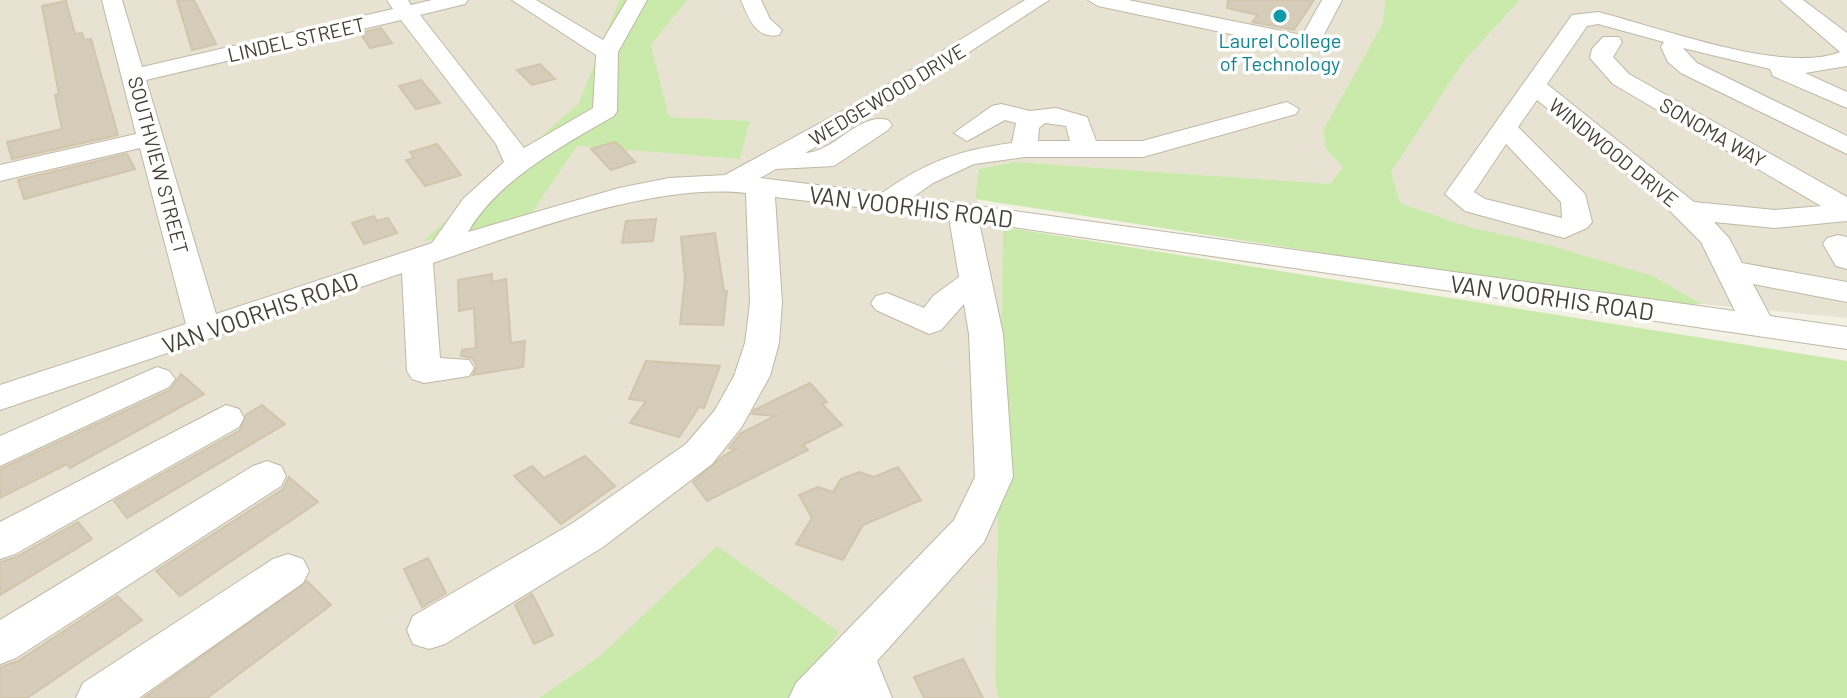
<svg xmlns="http://www.w3.org/2000/svg" width="1847" height="698" font-family="Barlow,sans-serif">
<rect width="100%" height="100%" fill="#f3f0e4"/>
<g fill="#e7e2d2">
<path d="M0,0H619L579,103L425,240L523,226L577,146L740,159L750,121L669,117L651,45L687,0H1385L1383,23L1324,131L1326,149L1343,167L1330,184L1015,162L979,169L975,199L1003,227L995,682L999,698H791L600,656L539,698H0Z"/>
<path d="M1520,0H1847V318L1702,304L1653,276L1549,245L1469,227L1400,203L1391,172L1464,61Z"/>
</g>
<g fill="#c9eaaa">
<path d="M619,0H687L651,45L669,117L750,121L740,159L577,146L523,226L423,241L579,103Z"/>
<path d="M1385,0H1520L1464,61L1391,172L1400,203L1469,227L1549,245L1653,276L1702,304L1658,305L975,199L979,169L1015,162L1330,184L1343,167L1326,149L1323,131L1383,23Z"/>
<path d="M1003,227L1847,361V698H999L995,682Z"/>
<path d="M717,546L839,632L791,698H539L600,656Z"/>
</g>
<g fill="#d5ccb9" stroke="#d1c5ac" stroke-width="2">
<path d="M177,0H194L216,44L192,50Z"/>
<path d="M1228,0H1314L1294,30L1252,22L1258,15L1227,8Z"/>
<path d="M66,1L75,34L82,33L84,40L91,39L118,135L12,159L7,142L62,129L55,95L59,94L42,6Z"/>
<path d="M381,28L392,43L370,48L360,33Z"/>
<path d="M540,64L555,79L532,85L517,70Z"/>
<path d="M421,80L440,103L416,109L399,86Z"/>
<path d="M614,142L618,144L635,162L611,170L591,149Z"/>
<path d="M437,144L461,175L425,186L406,160L414,158L410,152Z"/>
<path d="M127,154L135,169L24,199L18,180Z"/>
<path d="M374,216L377,221L388,218L397,233L364,244L352,223Z"/>
<path d="M656,219L653,241L622,243L626,221Z"/>
<path d="M715,233L724,291H727L723,325L680,324L685,279L681,237Z"/>
<path d="M492,274V282L506,279L511,343L525,341L523,367L473,375L477,366L472,358L461,356L462,350L476,348L474,308L459,311L458,280Z"/>
<path d="M646,361L720,366L704,408L699,407L679,437L630,423L646,401L629,399Z"/>
<path d="M181,374L204,394L70,468L67,464L0,498V469L170,390Z"/>
<path d="M810,383L827,402L822,404L842,425L803,445L808,450L707,501L693,482L723,456L736,449L729,448L741,433L775,416L752,414L754,410Z"/>
<path d="M262,405L285,424L127,518L114,501L240,430L246,415Z"/>
<path d="M585,456L615,486L561,524L514,476L532,466L544,478Z"/>
<path d="M898,467L921,500L863,525L843,560L796,544L812,518L799,495L818,487L833,492L841,479L859,472L874,477Z"/>
<path d="M289,477L318,502L180,596L156,571L283,489Z"/>
<path d="M78,522L92,539L0,595V562L16,557Z"/>
<path d="M428,558L446,593L422,607L404,569Z"/>
<path d="M307,581L331,605L207,698H144Z"/>
<path d="M532,594L553,635L534,644L515,605Z"/>
<path d="M117,596L142,620L27,698H0V667L18,661Z"/>
<path d="M963,659L983,698H924L914,677Z"/>
</g>
<g fill="none" stroke-linecap="round" stroke-linejoin="round">
<defs>
<g id="minor">
<path d="M102,0H122L142,67L393,9L387,0H408L411,5L432,0H468L465,4L420,15L524,148L593,108L596,55L512,0H536L603,40L627,0H647L618,52L617,111L614,116C562,146 499,179 468,232L619,188L669,178L725,175L859,102L1025,0H1049L877,112L805,153C835,152 858,112 888,120L892,125L888,130L834,166L776,169L760,178L882,193C926,162 959,150 1012,143L1016,123L1005,120L967,141L954,133L992,106L1001,104L1030,111L1056,108L1087,117L1096,141H1142L1287,102L1299,109L1296,114L1143,157H1025L974,164L933,183L913,197L1735,311L1701,242L1652,193L1537,100L1518,127L1585,194L1592,222L1587,228L1564,238L1465,211L1445,194L1572,15L1598,12C1659,27 1784,75 1840,52L1780,0H1803L1847,33V66L1805,73L1847,92V108L1773,76L1770,69L1683,48L1697,63L1847,136V154L1681,73L1668,62L1661,47L1664,42L1598,24L1587,26L1547,84L1694,202L1775,210L1821,206L1613,84L1590,58L1592,49L1603,37H1619L1622,42L1613,57L1629,74L1847,197V221L1775,228L1714,222L1729,238L1742,263L1847,282V302L1753,284L1770,316L1847,327V349L979,222L1003,334L1013,477L984,542L877,661L892,698H789L796,683L954,520L975,477L969,334L964,304L941,330L929,334L876,310L871,303L876,296L887,293L924,308L933,296L959,277L949,218L775,197L782,303L779,343L770,376L741,428L712,464L603,547L445,644L429,649L413,644L407,630L413,616L573,523L686,444L715,410L734,376L745,343L750,303L746,193C654,182 521,233 433,263L440,358L469,360L474,368L469,376L424,383L412,379L407,371L402,273L0,410V385L186,324L140,148L0,181V165L136,134ZM401,20L496,144L504,162L463,199L432,243L216,314L146,80ZM1045,123L1066,126L1070,141H1038L1039,128ZM1506,144L1561,202L1562,218L1485,199L1474,192Z"/>
<path d="M741,0H761L770,19L782,30L779,35C756,40 748,17 741,0Z"/>
<path d="M1088,0H1128L1297,34H1303L1322,0H1342L1319,44L1297,48L1098,6Z"/>
<path d="M1838,235L1847,237V269L1836,266L1823,244L1827,238Z"/>
<path d="M157,367L169,371L175,379L169,387L0,466V436Z"/>
<path d="M226,405L239,409L244,418L239,427L15,554L0,559V522Z"/>
<path d="M267,461L281,466L286,476L281,486L16,658L0,664V620L253,466Z"/>
<path d="M288,554L303,559L309,571L303,583L139,698H76L83,683L273,559Z"/>
</g>
</defs>
<use href="#minor" stroke="#bfb8a6" stroke-width="2"/>
<use href="#minor" fill="#fff" fill-rule="evenodd"/>
</g>
<circle fill="#0f9aa8" stroke="#fff" stroke-width="3" cx="1280" cy="16" r="8"/>
<g text-anchor="middle" dominant-baseline="central" stroke-width="7" stroke-linejoin="round" paint-order="stroke">
<g font-size="20" fill="#464034" stroke="#fff">
<text transform="translate(296 39) rotate(-13)">LINDEL STREET</text>
<text transform="translate(887 94) rotate(-31)">WEDGEWOOD DRIVE</text>
<text transform="translate(1713 132) rotate(30)">SONOMA WAY</text>
<text transform="translate(1614 152) rotate(39)">WINDWOOD DRIVE</text>
<text transform="translate(159 165) rotate(75)">SOUTHVIEW STREET</text>
</g>
<g font-size="20" fill="#0d838f" stroke="#fff">
<text x="1280" y="40">Laurel College<tspan x="1280" dy="23">of Technology</tspan></text>
</g>
<g font-size="24" fill="#464034" stroke="#fff">
<text transform="translate(911 206) rotate(7)">VAN VOORHIS ROAD</text>
<text transform="translate(1552 297) rotate(8)">VAN VOORHIS ROAD</text>
<text transform="translate(260 312) rotate(-19)">VAN VOORHIS ROAD</text>
</g>
</g>
</svg>
